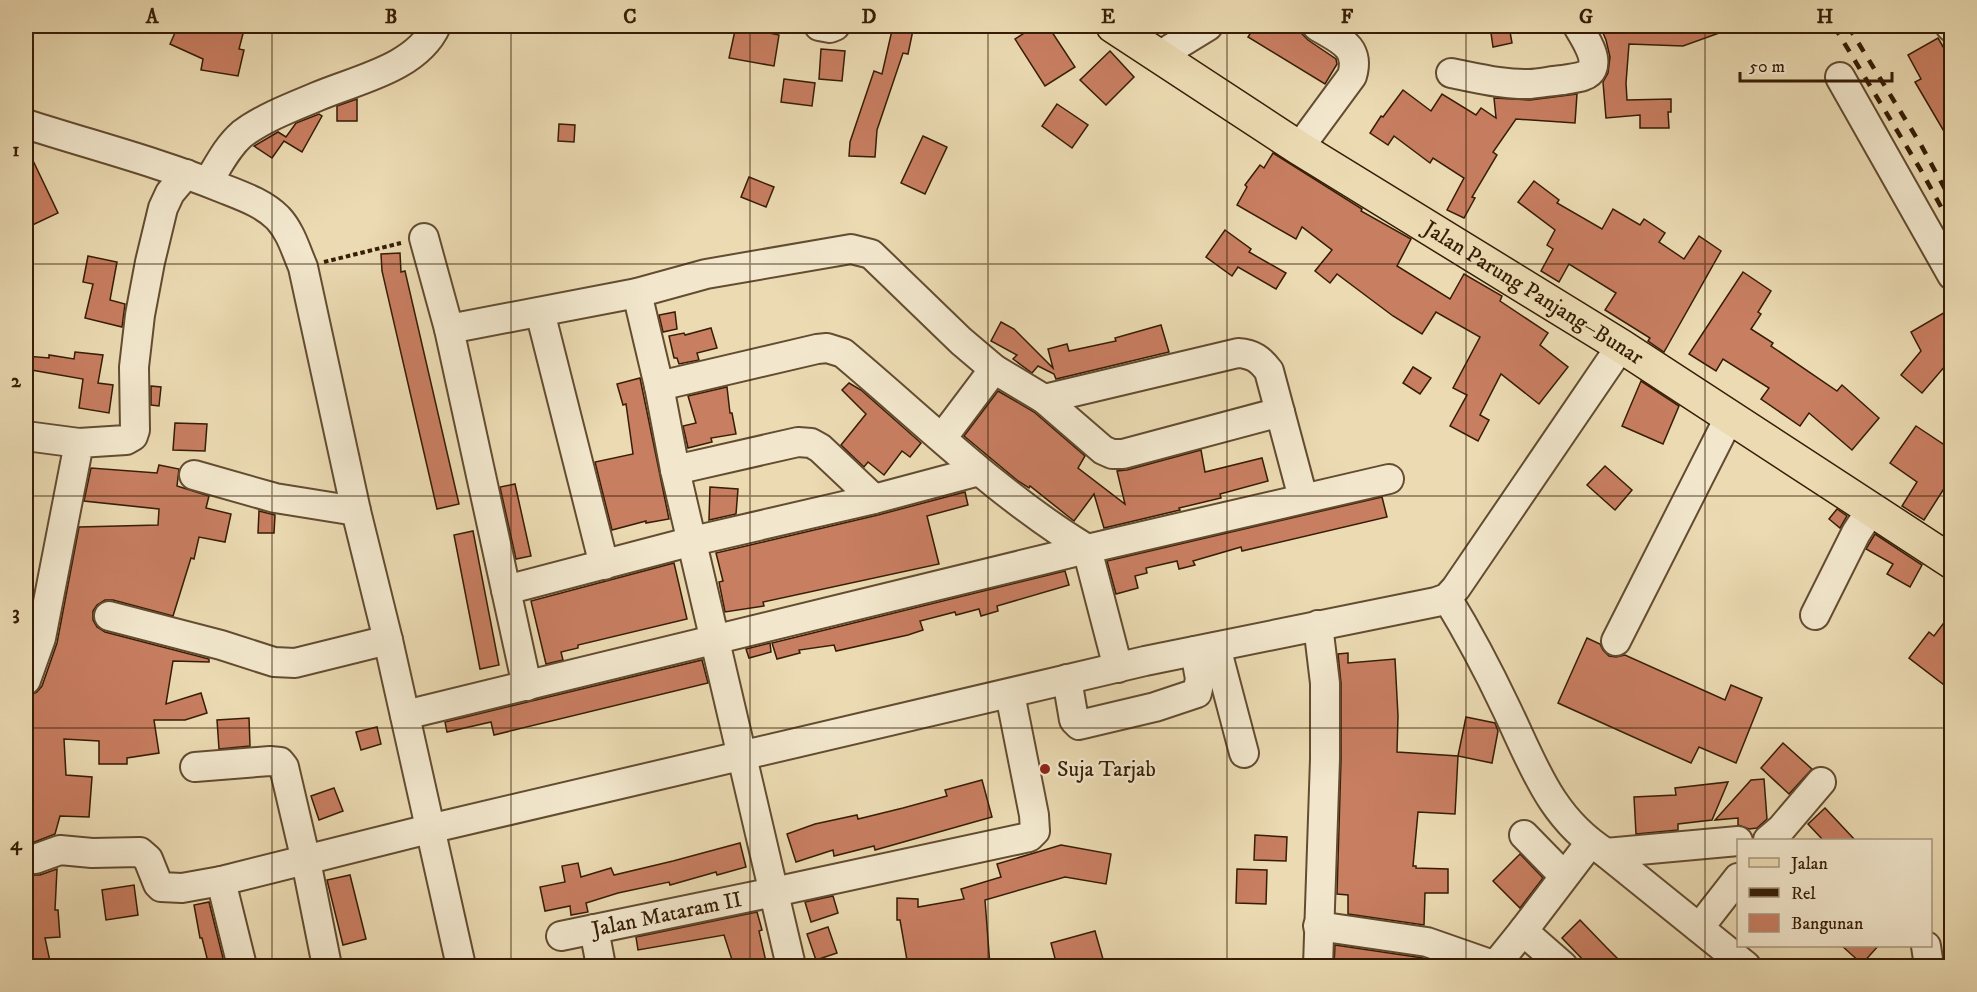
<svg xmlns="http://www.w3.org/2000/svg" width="1977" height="992" font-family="'IM FELL DW Pica',serif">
<rect width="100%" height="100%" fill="#ebdab2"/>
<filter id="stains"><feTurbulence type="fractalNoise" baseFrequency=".00333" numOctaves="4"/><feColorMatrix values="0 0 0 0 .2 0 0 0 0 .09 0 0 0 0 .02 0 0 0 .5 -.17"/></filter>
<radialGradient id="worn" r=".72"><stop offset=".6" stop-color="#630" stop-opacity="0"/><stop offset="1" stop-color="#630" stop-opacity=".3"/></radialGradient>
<g fill="#c87e61" stroke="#361d05" stroke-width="1.5">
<path d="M178,26H245L239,49L244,50L238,76L201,70L203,59L170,44Z"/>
<path d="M736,26L779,35L774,66L729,58Z"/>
<path d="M893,26L913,30L908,54L903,53L877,130L875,157L849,156L850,142L874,71L882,74Z"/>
<path d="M1035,26H1048L1075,67L1045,86L1015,39Z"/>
<path d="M1255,26H1301L1302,34L1308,40L1336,59L1337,64L1325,84L1248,37Z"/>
<path d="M1490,26H1509L1512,43L1493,47Z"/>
<path d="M1600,26H1732L1733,28L1683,46L1629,44L1626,83L1627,100L1671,99V112H1668L1669,128H1640V115L1606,118L1603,82L1608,73L1610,57L1606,40Z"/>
<path d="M1938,38L1952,62V145L1915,82L1921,79L1908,55Z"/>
<path d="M821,49L845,51L842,81L819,79Z"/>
<path d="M1110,51L1134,77L1106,105L1080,80Z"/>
<path d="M784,79L815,83L812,106L781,102Z"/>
<path d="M1403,90L1431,111L1442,94L1476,115L1481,108L1496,118L1494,98L1530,100L1577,94L1575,123L1516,119L1493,152L1497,155L1472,197L1475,198L1464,218L1447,210L1464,178L1433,158L1430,163L1394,136L1388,145L1370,133L1381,116L1383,117Z"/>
<path d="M357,99V121H337V106Z"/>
<path d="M1057,104L1088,125L1072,148L1042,126Z"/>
<path d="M319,114L322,116L302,152L284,141L272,158L254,146L278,132L286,137L296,123Z"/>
<path d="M559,124L575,125L574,142L558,141Z"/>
<path d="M923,136L947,147L925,194L901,183Z"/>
<path d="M26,146L58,213L26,228Z"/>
<path d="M1273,153L1362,209L1361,211L1411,239L1397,266L1450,299L1464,274L1502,296L1500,301L1548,333L1540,345L1568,367L1539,404L1501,374L1480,415L1489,420L1478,441L1450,426L1467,395L1453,388L1480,337L1436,312L1422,334L1393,316L1337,274L1330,283L1315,271L1332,250L1302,227L1296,239L1237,205L1247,187L1245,185L1260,165L1264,168Z"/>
<path d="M749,177L774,187L766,207L741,197Z"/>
<path d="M1534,181L1559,200L1557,203L1602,229L1613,209L1640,225L1644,219L1665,233L1659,242L1684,259L1699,236L1721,251L1664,352L1648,341L1650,338L1605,310L1616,293L1569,264L1559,282L1541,271L1553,249L1547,245L1555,230L1518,202Z"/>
<path d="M1225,230L1251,249L1249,252L1286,273L1276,289L1238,267L1232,276L1206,257Z"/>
<path d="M400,253L401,272L405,271L459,504L437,509L382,271L381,254Z"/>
<path d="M88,256L117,262L110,300L125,304L122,327L85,318L93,284L83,282Z"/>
<path d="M1743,272L1771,291L1758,312L1761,314L1751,329L1773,343L1771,346L1837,391L1842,385L1879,418L1852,450L1809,413L1800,426L1761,399L1769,388L1723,359L1716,371L1689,354Z"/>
<path d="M1952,308V358L1922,393L1901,375L1921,351L1911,332Z"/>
<path d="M675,312L677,329L663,332L659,315Z"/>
<path d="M1001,322L1014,329L1053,368L1048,349L1067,344L1069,351L1116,341L1115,338L1161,325L1169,352L1056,379L1054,374L1038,366L1032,373L1013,359L1017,355L991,341Z"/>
<path d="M711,328L717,348L697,353L699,360L679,364L677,358H674L669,336L684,333L685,335Z"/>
<path d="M75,352L103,355L98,383L113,385L109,413L79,408L83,379L26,369V356L49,358V355L74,359Z"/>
<path d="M1413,367L1431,378L1420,394L1403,383Z"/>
<path d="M640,378L669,519L646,523V521L612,530L595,462L633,454L626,404L623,405L617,384Z"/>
<path d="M1641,381L1679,406L1663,444L1622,426Z"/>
<path d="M849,383L861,390L921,443L910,457L902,451L884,475L868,462L864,467L841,445L866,414L842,390Z"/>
<path d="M151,386L161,387L159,406L151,405Z"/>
<path d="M727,387L730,413H732L736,434L711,438L712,442L688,448L683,426L696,423L688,396Z"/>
<path d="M998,391L1034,412L1085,456L1078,468L1125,504L1117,471L1127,470L1201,450L1205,472L1262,458L1268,481L1220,494L1221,498L1179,508L1180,510L1104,528L1094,494L1074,521L1030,486L1029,488L1018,481L964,436Z"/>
<path d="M175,423L207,424L205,451L173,450Z"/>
<path d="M1916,426L1952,450V493L1945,487L1924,520L1902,506L1917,482L1890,463Z"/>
<path d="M159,465L179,469L177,486L209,496L206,508L231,514L225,542L199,537L194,559L191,558L173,616L113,600H105L97,605L93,611V620L97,627L105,632L209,659V662L173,661L166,704L201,693L207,713L185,720H154L159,753L127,758V764H99V741L64,739L66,775L92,777L89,817L60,816L55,834L32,843H26V711L29,712L31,695L37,692L42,686L57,643L79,527L158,525L159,509L84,501L91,468L157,473Z"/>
<path d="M1605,466L1632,490L1615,510L1587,485Z"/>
<path d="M515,484L531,556L516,559L500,487Z"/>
<path d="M710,487L738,489L736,514L709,520Z"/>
<path d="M965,492L968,505L927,516L939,564L763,602L764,606L725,612L719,582L723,581L716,553L878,515Z"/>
<path d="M1382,497L1387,517L1242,551L1241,547L1193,561L1195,565L1179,569L1177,561L1146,568L1147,573L1135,576L1138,588L1116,594L1107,561Z"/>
<path d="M1837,509L1847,516L1840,528L1829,519Z"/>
<path d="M259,511L275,515L274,533H258Z"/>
<path d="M473,531L499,665L480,669L454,535Z"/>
<path d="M1875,534L1922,565L1910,587L1887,574L1893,564L1866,549Z"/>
<path d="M674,563L687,619L578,645V648L561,652L563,660L546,664L531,601Z"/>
<path d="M1065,571L1069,585L997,606L998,611L981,616L979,609L956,615L955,612L920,621L923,630L908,635L836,651L834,645L799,650L800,653L777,659L772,643Z"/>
<path d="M1952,612V691L1909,658L1929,632L1934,636Z"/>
<path d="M1587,638L1600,644L1603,650L1609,656L1616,657L1625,655L1725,700L1731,685L1762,698L1736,763L1699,747L1691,763L1558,703Z"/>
<path d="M770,643L771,652L749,658L746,649Z"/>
<path d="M1348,653V663L1395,659L1398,716L1397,752L1458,756L1455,814L1418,812L1413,866H1416V868L1448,869V893H1425L1424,925L1348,914V895L1337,894L1341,760V683L1338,654Z"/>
<path d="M702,660L708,683L494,735L491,722L447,732L445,722Z"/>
<path d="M1466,717L1495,723L1498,731L1492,763L1458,756Z"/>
<path d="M249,718L250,746L219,749L217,720Z"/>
<path d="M377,727L381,744L361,750L356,732Z"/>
<path d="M1783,743L1812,769L1789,794L1761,768Z"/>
<path d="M1764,779L1767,819L1757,828L1749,829L1738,825V818L1715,820L1751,780Z"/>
<path d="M982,780L992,817L875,850L874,846L834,856L833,850L796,862L787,834L815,824L857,815L858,819L903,808L947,796L945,790Z"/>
<path d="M1728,782L1712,820L1678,824V830L1636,834L1634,797L1676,795L1675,788Z"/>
<path d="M334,788L343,811L319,820L311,796Z"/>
<path d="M1825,808L1855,840H1823L1808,824Z"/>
<path d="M1255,835L1287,837L1286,861L1254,860Z"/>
<path d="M740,843L746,867L717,875L716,872L670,885L669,882L618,893L586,903L588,912L571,915L570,906L545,911L540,887L565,882L562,866L578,863L581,877L611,868L614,875L673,861Z"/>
<path d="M1061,845L1111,854L1106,884L1065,877L985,900L990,966H908L900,920H897V898L918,899V907L964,899L961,889L1001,877L997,864Z"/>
<path d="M1520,854L1543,878L1520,908L1493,881Z"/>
<path d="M57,869L55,910H58L60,937L45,938L51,966H26V875H40Z"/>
<path d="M1237,869L1267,870L1266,904L1236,903Z"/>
<path d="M350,875L366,939L343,945L327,880Z"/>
<path d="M134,885L138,915L106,920L102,890Z"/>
<path d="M833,896L838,913L811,922L805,902Z"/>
<path d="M209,902L225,966H209L202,938H200L194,905Z"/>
<path d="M757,912L762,930L759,931L767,966H734L724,935L638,950L636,937Z"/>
<path d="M1580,920L1606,947L1625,966H1589L1562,938Z"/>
<path d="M828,927L837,953L816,960L807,934Z"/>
<path d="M1095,931L1105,966H1057L1051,943Z"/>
<path d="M1335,945L1423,958V966H1334Z"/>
<path d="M1841,945H1879L1862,964Z"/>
</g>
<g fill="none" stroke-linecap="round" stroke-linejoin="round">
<defs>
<g id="minor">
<path d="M819,26L830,28L835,26"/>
<path d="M1950,26L1952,28"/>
<path d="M1159,56L1208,26"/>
<path d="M1451,73C1477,78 1504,85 1530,84C1541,83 1552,81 1563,80C1572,78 1588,78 1592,69C1598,56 1583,36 1578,26"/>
<path d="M1840,77L1952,275"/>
<path d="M26,124C91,145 158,162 222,188C242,196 263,203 278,218C291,232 296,251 303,267L356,511L388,640L461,966"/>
<path d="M1299,148L1352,76C1361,46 1338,39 1317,26"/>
<path d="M208,182C218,166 227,147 242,134C263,118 292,107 316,97C355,80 416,69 436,26"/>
<path d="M424,238L449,329"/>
<path d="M637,293L659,386L675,470L791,966"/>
<path d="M540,312L604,565"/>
<path d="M659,386L817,349L827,348L843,353C923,420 998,495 1087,549L1118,668"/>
<path d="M1044,399L1238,353C1253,354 1260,359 1269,371L1303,498"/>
<path d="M26,436L79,443"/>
<path d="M942,438L994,369"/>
<path d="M675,470L798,442L811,443L820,448L874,499"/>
<path d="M194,475L275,498L356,511"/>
<path d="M506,590L449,329L637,293L706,274L851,249L871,254L961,341L994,369L1044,399L1103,450L1112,454H1123L1280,412"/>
<path d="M1447,598C1469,634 1488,670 1506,708C1533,764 1550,818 1606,853L1746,966"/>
<path d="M1815,615L1856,533L1871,510"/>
<path d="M109,616L221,645L274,662L295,663L388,640"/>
<path d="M1318,625L1325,683V759L1318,966"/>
<path d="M1616,641L1730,416"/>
<path d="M1216,647L1244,753"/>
<path d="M1067,679L1074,720L1079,725L1155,707L1197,693L1200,679L1195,651"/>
<path d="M26,680L41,638L79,443L126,440L133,436L135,430L134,367L140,315L150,262L163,208L170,193L186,174"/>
<path d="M527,686L506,590L693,541L874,499L979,471"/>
<path d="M405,715L1087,549L1389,479"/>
<path d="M195,767L270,761L280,762L284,767L306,861L327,966"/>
<path d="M1524,835L1564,876"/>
<path d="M1768,840L1781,829L1821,782"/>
<path d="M1606,853L1738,841"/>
<path d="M26,859H35L60,850L92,853L140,852L148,859L158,884L161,887L182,888L221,881L429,829L1145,661L1436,602L1447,598L1456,588L1621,346"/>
<path d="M221,881L242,966"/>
<path d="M1318,926L1427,942L1490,964L1498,962L1523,931"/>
<path d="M1699,928L1738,878"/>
<path d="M594,929L601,966"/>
<path id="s1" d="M561,936L774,892L1029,837L1035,831L1034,815L1010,694"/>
<path d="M1926,946L1929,966"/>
<path d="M1563,966L1523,931L1590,843"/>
</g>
<g id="major">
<path id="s2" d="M1113,26L1299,148L1621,346L1952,562"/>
</g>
</defs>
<use href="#minor" stroke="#634c30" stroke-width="32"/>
<use href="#major" stroke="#361d05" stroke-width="36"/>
<path stroke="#361d05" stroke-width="4" stroke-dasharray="4.5 3" stroke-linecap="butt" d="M324,262L401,243"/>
<use href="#minor" stroke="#f2e7cd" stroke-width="28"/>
<use href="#major" stroke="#ebdab2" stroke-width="33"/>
<g stroke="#361d05" stroke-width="4.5" stroke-dasharray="10 10" stroke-linecap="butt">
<path d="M1834,26L1922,172L1952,227"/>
<path d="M1848,26L1921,145L1952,202"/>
</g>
</g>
<path fill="none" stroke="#361d05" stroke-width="1.5" stroke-opacity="0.55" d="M272,26V966M511,26V966M750,26V966M988,26V966M1227,26V966M1466,26V966M1705,26V966M26,264H1952M26,496H1952M26,728H1952"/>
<circle fill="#8f2418" stroke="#f2e7cd" stroke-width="2" cx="1045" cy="769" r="6"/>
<g text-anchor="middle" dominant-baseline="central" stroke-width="4.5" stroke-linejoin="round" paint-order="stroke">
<g font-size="22" fill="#361d05" stroke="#f2e7cd">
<text stroke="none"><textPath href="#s2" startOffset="498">Jalan Parung Panjang–Bunar</textPath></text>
<text stroke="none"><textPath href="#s1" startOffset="108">Jalan Mataram II</textPath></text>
</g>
<g font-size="22" fill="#361d05" stroke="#f2e7cd" text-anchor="start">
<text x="1057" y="769">Suja Tarjab</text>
</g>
</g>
<rect width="1977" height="992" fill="none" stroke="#ebdab2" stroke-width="66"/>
<rect x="1737" y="839" width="195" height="108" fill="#f2e7cd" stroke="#a7967d" stroke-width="1.5"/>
<rect x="1749" y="858" width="30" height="9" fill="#ebdab2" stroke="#a7967d" stroke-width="1.5"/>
<text x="1791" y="869" font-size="18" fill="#361d05">Jalan</text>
<rect x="1749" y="888" width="30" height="9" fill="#361d05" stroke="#a7967d" stroke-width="1.5"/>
<text x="1791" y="899" font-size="18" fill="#361d05">Rel</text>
<rect x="1749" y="914" width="30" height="18" fill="#c87e61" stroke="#a7967d" stroke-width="1.5"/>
<text x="1791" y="929" font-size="18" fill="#361d05">Bangunan</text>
<path d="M1740 72v9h152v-9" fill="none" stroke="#361d05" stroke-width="3"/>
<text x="1749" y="72" font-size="18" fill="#361d05" stroke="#f2e7cd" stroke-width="4.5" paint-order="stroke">50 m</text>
<rect x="33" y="33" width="1911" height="926" fill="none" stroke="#361d05" stroke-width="2"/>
<g font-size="20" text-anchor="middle" font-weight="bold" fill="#361d05">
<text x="152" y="23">A</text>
<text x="391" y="23">B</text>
<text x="630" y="23">C</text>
<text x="869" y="23">D</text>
<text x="1108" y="23">E</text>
<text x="1347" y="23">F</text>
<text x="1586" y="23">G</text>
<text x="1825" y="23">H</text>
<text x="16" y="156">1</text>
<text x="16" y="387">2</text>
<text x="16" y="619">3</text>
<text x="16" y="850">4</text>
</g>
<rect width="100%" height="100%" filter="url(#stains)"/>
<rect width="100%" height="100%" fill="url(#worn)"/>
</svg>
